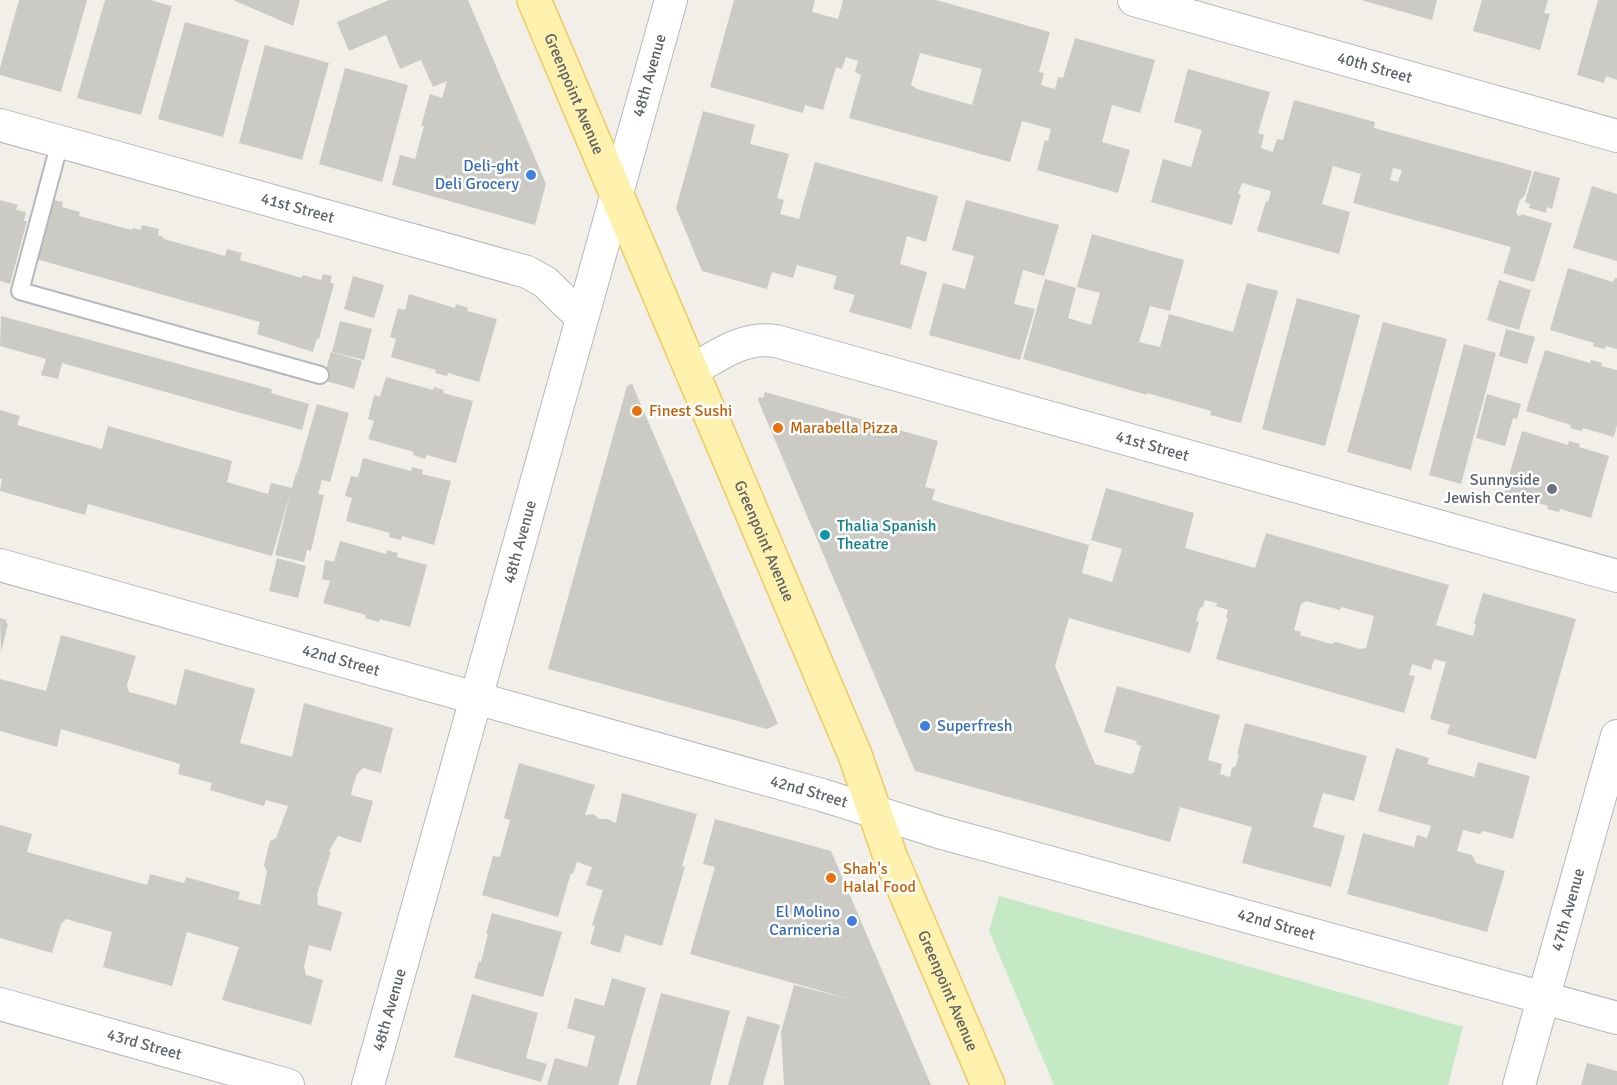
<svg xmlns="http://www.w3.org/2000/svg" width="1617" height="1085" font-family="Signika,sans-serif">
<rect width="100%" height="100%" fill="#f1efe8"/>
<path fill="#c5e8c5" d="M999,896L1463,1027L1448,1085H1054L989,931Z"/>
<g fill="#cccac5" fill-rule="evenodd">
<path d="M19,0H87L61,92L0,75V68Z"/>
<path d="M105,0H150L172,6L141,115L77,98Z"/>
<path d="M233,0H300L293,26Z"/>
<path d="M389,0H468L546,184L535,225L392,185L400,155L415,159L424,126H421L430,94L442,98L447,81L433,87L421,60L400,69L386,35L349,51L337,22Z"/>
<path d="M734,0H815L812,12L838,19L843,0H936L1050,32L1039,72L1044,73L1041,85L1055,89L1058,77L1063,78L1075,38L1155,60L1140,113L1112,105L1102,142L1130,150L1118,193L1037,170L1045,140L1048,141L1051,129L1022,121L1010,162L849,118L861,75L855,72L858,61L846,57L842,69L836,67L823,110L805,105L803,113L710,87ZM920,53L982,69L972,105L917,89L911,85Z"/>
<path d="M1361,0H1437L1432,20Z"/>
<path d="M1482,0H1548L1544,13L1550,14L1540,50L1473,31Z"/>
<path d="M1598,0H1617V80L1606,76L1604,83L1577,75Z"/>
<path d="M185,22L249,40L223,137L158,119Z"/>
<path d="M265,45L329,63L302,160L239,143Z"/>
<path d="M345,68L408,85L382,182L319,164Z"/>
<path d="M1188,69L1270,92L1258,133L1264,135L1261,148L1273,152L1277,139L1283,140L1294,100L1375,122L1374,128L1532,171L1525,195L1520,200L1516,213L1520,217L1521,214L1552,223L1534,282L1503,273L1511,247L1353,203L1361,174L1333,166L1322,204L1350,212L1339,254L1257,231L1266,201L1268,202L1271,191L1242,183L1238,194H1241L1232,225L1151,202L1163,159L1191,167L1202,130L1174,122ZM1393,168L1402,170L1398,182L1390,180Z"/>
<path d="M703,111L755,125L750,144L789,154L777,198L784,200L780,214L799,219L815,162L938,196L926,242L907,236L900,264L927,272L911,329L849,312L855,295L833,289L837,276L797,265L793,278L772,272L767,289L702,271L676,208Z"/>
<path d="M1534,171L1560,178L1552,209L1547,207L1546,213L1529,208L1530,204L1525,202Z"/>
<path d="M1592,186L1617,194V261L1573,248Z"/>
<path d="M0,200L18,205L16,210L26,212L24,221H27L10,284L0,281Z"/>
<path d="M53,200L63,202L62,207L80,212L79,216L132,230L133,228L141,230L142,225L159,229L158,235L163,237L164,239L225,256L227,249L242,253L240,260L302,278L303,275L321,280L323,274L332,276L330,282L334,284L319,339L317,338L313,352L257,334L260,322L36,259Z"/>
<path d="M966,200L1059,225L1044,276L1023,270L1014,304L1035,309L1020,360L929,335L943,283L965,289L974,256L952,250Z"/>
<path d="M1092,234L1184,260L1170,311L1150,306L1139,342L1160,347L1169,314L1233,332L1247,283L1278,291L1241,423L1210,415L1211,411L1147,393V395L1023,359L1045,279L1076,288L1068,318L1091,325L1100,293L1077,287Z"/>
<path d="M1568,268L1613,282L1615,278H1617V349L1606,346L1605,349L1593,346L1594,343L1550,330Z"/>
<path d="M353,276L384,285L374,318L344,309Z"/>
<path d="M1499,280L1531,290L1519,330L1487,320Z"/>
<path d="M409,294L455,308L456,304L468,308L467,311L497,319L479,382L448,373L447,376L435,373L436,370L391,357L396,339L390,337L398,308L405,310Z"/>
<path d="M1297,298L1360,315L1325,446L1262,429Z"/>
<path d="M1,316L272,389L271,393L309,404L302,430L62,363L58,379L41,375L46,359L0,346Z"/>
<path d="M340,321L372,329L364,360L332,352Z"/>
<path d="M1383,322L1447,339L1411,470L1347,452Z"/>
<path d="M1506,329L1535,337L1527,364L1499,356Z"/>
<path d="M1464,344L1496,353L1461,484L1429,475Z"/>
<path d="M1545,350L1590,363L1591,360L1602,363L1601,366L1617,370V425L1614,437L1583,428L1582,431L1570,428L1571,425L1526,411Z"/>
<path d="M331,352L362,361L354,389L323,380Z"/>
<path d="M386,377L433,390L434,387L444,390L443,393L473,401L456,463L426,455L425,459L413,455L414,452L368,439L374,421L368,419L374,395L380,397Z"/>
<path d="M632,384L778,724L767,729L548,669L627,386Z"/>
<path d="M765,392L938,441L925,487L935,489L932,500L1089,545L1082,573L1112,582L1122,549L1091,540L1106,488L1194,513L1185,548L1255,568L1266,533L1449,585L1436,625L1473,636L1476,625L1474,624L1483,593L1576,619L1536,759L1447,734L1450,725L1430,719L1446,662L1434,659L1431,670L1412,664L1409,675L1415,676L1404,713L1216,659L1228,618H1226L1228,610L1216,606L1217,603L1205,600L1203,607H1201L1199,610L1196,621L1199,622L1190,653L1069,618L1055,666L1095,764L1130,774L1134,772L1141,746L1136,744L1137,741L1104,732L1117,686L1220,715L1208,760L1222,764L1220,774L1230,777L1232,768L1236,765L1239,755L1237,754L1245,723L1367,756L1354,801L1323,793L1313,827L1345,836L1331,887L1242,863L1252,827L1180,807L1170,842L915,771L758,400L759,397L763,398ZM1306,601L1340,610L1341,607L1374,616L1366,648L1360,649L1336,642L1331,644L1300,635L1301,632L1294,630L1301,604Z"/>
<path d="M1487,394L1521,404L1517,419L1513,418L1505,446L1476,438Z"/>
<path d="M317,404L349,413L330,482L322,480L318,494L324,495L311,551L307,550L304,562L275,555L290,494L272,556L88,504L85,515L0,491L2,479H0V410L20,416L17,425L102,449L108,426L232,461L227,482L268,494L271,483L292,488L296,473L307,476L297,473Z"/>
<path d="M1522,431L1568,445L1569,441L1580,444L1579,447L1609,456L1591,518L1560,509L1559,512L1547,509L1548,506L1504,493Z"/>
<path d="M363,458L411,471L412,467L423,470L422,474L451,481L434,545L402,536L401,540L389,537L390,533L346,521L352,498L345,496L351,476L358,477Z"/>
<path d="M340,541L386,554L387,550L398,553L397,557L427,565L410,627L380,619L379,622L365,618L366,615L323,603L330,581L322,579L325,560L334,562Z"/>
<path d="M277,558L306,566L298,598L269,591Z"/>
<path d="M0,618L7,620L6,623L8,624L1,652Z"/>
<path d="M61,635L136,656L127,685L129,692L148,697L176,705L185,669L255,689L240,743L292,757L304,703L393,728L381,773L363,768L357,774L353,786L351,795L373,801L361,843L338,836L329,851L331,852L317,894L318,905L342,912L331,951L309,945L304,967L306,975L323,980L311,1025L222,1000L239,947L187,932L172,986L103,967L112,932L66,919L61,924L52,953L0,938V825L32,834L27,852L147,885L150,874L184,883L186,877L240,892L238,899L260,905L267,872L264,865L270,841L276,838L288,806L266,800L264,806L210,790L212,783L178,774L180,764L61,729L57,747L0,731V679L46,691Z"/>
<path d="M1396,748L1429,758L1427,764L1474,777L1478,762L1530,776L1513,839L1484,831L1479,834L1463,830L1457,851L1472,855L1476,863L1505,871L1487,932L1347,894L1363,833L1414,847L1417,835L1427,838L1431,826L1378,811Z"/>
<path d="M519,763L595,785L585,815L594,814L599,819H607L616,823L622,793L697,814L682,866L685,867L662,946L625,935L620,953L590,944L595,926L592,925L603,890L586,885L592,867L577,862L573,874L571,873L558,917L482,895L493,856L500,857L510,820L504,818Z"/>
<path d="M715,819L831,851L931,1085H784L781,1032L794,985L853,1000L690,954L715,867L703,864Z"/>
<path d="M492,913L562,932L543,997L474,978L479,961L481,962L488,934H486Z"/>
<path d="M612,978L646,988L618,1085H547L555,1058L587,1067L595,1036L567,1028L575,998L604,1006Z"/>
<path d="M661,993L730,1011L710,1085H636Z"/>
<path d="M472,994L538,1013L526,1058L547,1064L541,1082L454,1057Z"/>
<path d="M747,1016L780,1025L763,1085H728Z"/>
<path d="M1587,1063L1617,1071V1085H1581Z"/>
</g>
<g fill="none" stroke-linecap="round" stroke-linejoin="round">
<defs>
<path id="service" d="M60,142L20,291L320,375"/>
<g id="minor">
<path id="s1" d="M1134,0L1617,136"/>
<path id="s2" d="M0,125L527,272L545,282L581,317"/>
<path id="s3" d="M691,371C719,355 743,336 776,341L1617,576"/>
<path id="s4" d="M0,565L822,795L939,832L1617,1018"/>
<path id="s5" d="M0,1004L288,1085"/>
<path id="s6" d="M368,1085C472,724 568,361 671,0"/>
<path id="s7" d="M1519,1085L1617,736"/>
</g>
<g id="primary">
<path id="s8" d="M534,0L855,755L890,856L988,1085"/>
</g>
</defs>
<use href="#service" stroke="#b5b8bc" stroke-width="20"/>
<use href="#minor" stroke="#b5b8bc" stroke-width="34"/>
<use href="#primary" stroke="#f2c960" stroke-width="36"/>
<use href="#service" stroke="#fff" stroke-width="16"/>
<use href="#minor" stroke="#fff" stroke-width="32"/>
<use href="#primary" stroke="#fff2af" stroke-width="33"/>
</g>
<g fill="#3f7fe0" stroke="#fff" stroke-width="2">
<circle cx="531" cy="175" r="6"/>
<circle cx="925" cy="726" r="6"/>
<circle cx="852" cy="921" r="6"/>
</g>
<g fill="#e8710a" stroke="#fff" stroke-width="2">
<circle cx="637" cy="411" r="6"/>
<circle cx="778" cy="428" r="6"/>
<circle cx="831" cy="878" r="6"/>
</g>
<circle fill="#6b7280" stroke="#fff" stroke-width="2" cx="1552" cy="489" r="6"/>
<circle fill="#0f9aa8" stroke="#fff" stroke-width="2" cx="825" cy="535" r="6"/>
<g text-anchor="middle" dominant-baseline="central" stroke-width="5" stroke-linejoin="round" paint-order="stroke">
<g font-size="16" fill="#5f6368" stroke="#fff">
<text stroke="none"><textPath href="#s1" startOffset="250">40th Street</textPath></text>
<text stroke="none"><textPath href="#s6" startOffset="1048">48th Avenue</textPath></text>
<text stroke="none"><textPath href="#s8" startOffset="102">Greenpoint Avenue</textPath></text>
<text stroke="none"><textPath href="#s2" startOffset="309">41st Street</textPath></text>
<text stroke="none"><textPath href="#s3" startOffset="483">41st Street</textPath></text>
<text stroke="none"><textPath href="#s6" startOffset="564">48th Avenue</textPath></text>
<text stroke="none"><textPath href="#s8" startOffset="588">Greenpoint Avenue</textPath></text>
<text stroke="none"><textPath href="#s4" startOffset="354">42nd Street</textPath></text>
<text stroke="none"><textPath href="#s4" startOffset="840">42nd Street</textPath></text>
<text stroke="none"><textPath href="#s7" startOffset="182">47th Avenue</textPath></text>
<text stroke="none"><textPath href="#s4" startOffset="1326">42nd Street</textPath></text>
<text stroke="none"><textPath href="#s8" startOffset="1074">Greenpoint Avenue</textPath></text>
<text stroke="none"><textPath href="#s6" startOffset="78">48th Avenue</textPath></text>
<text stroke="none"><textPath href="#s5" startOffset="150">43rd Street</textPath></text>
</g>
<g font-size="16" fill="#366cbe" stroke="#fff" text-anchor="end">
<text x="519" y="166">Deli-ght<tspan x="519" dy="18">Deli Grocery</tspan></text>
<text x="937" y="726" text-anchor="start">Superfresh</text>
<text x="840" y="912">El Molino<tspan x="840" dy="18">Carniceria</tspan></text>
</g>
<g font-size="16" fill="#c56008" stroke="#fff" text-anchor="start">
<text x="649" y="411">Finest Sushi</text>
<text x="790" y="428">Marabella Pizza</text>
<text x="843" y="869">Shah's<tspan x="843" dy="18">Halal Food</tspan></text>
</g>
<g font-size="16" fill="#5b616d" stroke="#fff" text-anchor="end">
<text x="1540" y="480">Sunnyside<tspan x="1540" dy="18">Jewish Center</tspan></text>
</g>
<g font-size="16" fill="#0d838f" stroke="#fff" text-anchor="start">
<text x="837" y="526">Thalia Spanish<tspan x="837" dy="18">Theatre</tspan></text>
</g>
</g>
</svg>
